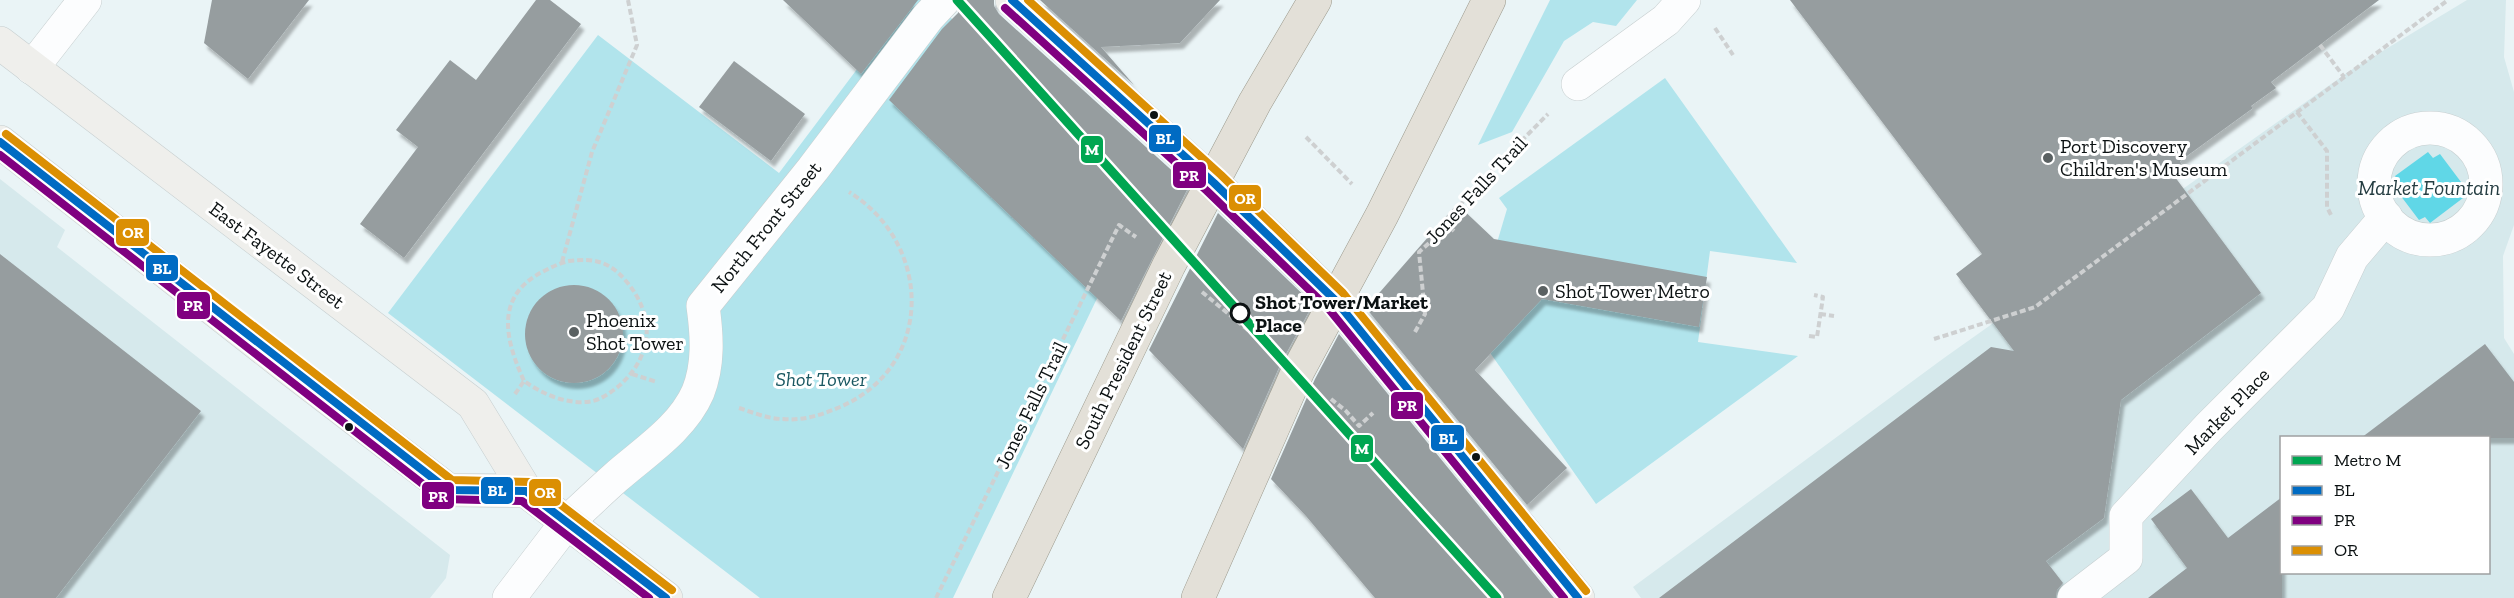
<svg xmlns="http://www.w3.org/2000/svg" width="2514" height="598" font-family="'Zilla Slab',serif">
<defs>
<filter id="shadow"><feDropShadow dx="3.5" dy="6" stdDeviation="1.5" flood-color="#0004"/></filter>
</defs>
<rect width="100%" height="100%" fill="#eaf4f6"/>
<g fill="#d6e9ec" fill-rule="evenodd">
<path d="M2467,0H2506L2504,57L2514,92V225L2503,256L2504,338L2514,354V598H1641L1633,587L1944,358L2348,72ZM2282,438H2488V572H2282Z"/>
<path d="M0,179L65,230L57,247L450,555L446,578L430,598H0Z"/>
</g>
<g fill="#b1e4ec">
<path d="M909,0H933L1141,207L953,598H760L388,313L598,35L779,173Z"/>
<path d="M1550,0H1637L1616,26L1593,22L1564,41L1512,132L1478,145Z"/>
<path d="M1665,78L1797,263L1710,251L1698,342L1798,356L1596,504L1472,327L1507,209L1499,198Z"/>
</g>
<path fill="#60d7e7" d="M2428,152L2433,158L2440,154L2464,186L2458,191L2463,198L2430,223L2425,217L2419,220L2394,187L2400,183L2395,176Z"/>
<g fill="#969d9f" filter="url(#shadow)">
<path d="M212,0H309L248,79L204,43Z"/>
<path d="M536,0H550L581,24L404,258L360,224L418,147L396,130L450,60L476,80Z"/>
<path d="M783,0H918L861,74Z"/>
<path d="M962,0H994V6L999,14L1189,186L1121,321L889,100L942,29L958,13Z"/>
<path d="M1040,0H1220L1180,43L1101,47L1134,85Z"/>
<path d="M1790,0H2379L2271,82L2276,88L2251,106L2253,108L2180,161L2182,166L2172,173L2261,293L2121,400L2104,518L2046,561L2063,583L2057,590L2056,598H1659L1991,347L2014,351L1956,274L1982,254Z"/>
<path d="M734,61L805,114L771,161L699,107Z"/>
<path d="M1457,204L1494,239L1707,277L1699,327L1542,299L1475,370L1567,468L1527,505L1366,308Z"/>
<path d="M1218,213L1313,304L1281,363L1243,449L1149,350Z"/>
<path d="M0,254L201,411L56,598H0Z"/>
<circle cx="574" cy="334" r="49"/>
<path d="M1339,334L1554,598H1375L1306,516L1271,479L1315,379Z"/>
<path d="M2485,344L2514,382V438H2361Z"/>
<path d="M2191,489L2228,538L2282,497V598H2148L2187,568L2151,519Z"/>
</g>
<g fill="none" stroke-linecap="round" stroke-linejoin="round">
<defs>
<g id="pedestrian">
<path d="M1578,84L1666,20L1684,0"/>
<circle cx="2430" cy="184" r="56"/>
<path d="M567,522C583,508 598,493 615,478C643,453 682,429 698,392C709,364 707,335 703,306L813,169L928,17L944,0"/>
<path d="M2074,598L2126,558V516L2208,428L2328,308L2352,257L2386,217"/>
</g>
<g id="minor">
<path d="M32,68L85,0"/>
<path d="M509,598L567,522"/>
</g>
<g id="secondary">
<path d="M1012,0L1214,183L1336,301L1578,598"/>
<path d="M0,43L473,404L526,491L666,598"/>
<path d="M0,142L285,365L448,490L526,491"/>
</g>
<g id="primary">
<path d="M1009,598L1169,265L1255,102L1315,0"/>
<path d="M1198,598L1298,371L1382,215L1489,0"/>
</g>
</defs>
<use href="#pedestrian" stroke="#c7cfd0" stroke-width="34"/>
<use href="#minor" stroke="#c7cfd0" stroke-width="34"/>
<use href="#secondary" stroke="#c7cfd0" stroke-width="34"/>
<use href="#primary" stroke="#9b998c" stroke-width="34"/>
<g stroke="#ced0d1" stroke-width="4" stroke-dasharray="6 3" stroke-linecap="butt">
<path d="M1715,28L1733,55"/>
<path d="M2320,45L2344,77"/>
<path d="M2297,112L2327,151V207L2331,215"/>
<path d="M1306,137L1352,184"/>
<path d="M1446,224L1454,231"/>
<path d="M562,262L592,152L637,45L628,0"/>
<path d="M1202,292L1265,344"/>
<path d="M1820,314L1834,316"/>
<path d="M1415,332L1425,314L1419,252L1436,237L1468,195L1548,114"/>
<path d="M1809,336L1817,337L1823,297L1814,295"/>
<path d="M1934,339L2035,307L2448,0"/>
<path d="M632,374L657,382"/>
<path d="M515,394L524,381C542,394 569,406 593,401C602,399 613,391 620,385C654,354 655,315 626,281C609,261 594,258 569,261C560,263 552,267 544,271C494,296 505,339 524,381"/>
<path d="M1331,399L1346,411L1359,426L1373,413"/>
<path d="M739,408C752,412 768,419 783,419C803,421 821,415 840,407C935,366 933,244 849,192"/>
<path d="M936,598L1119,225L1136,237"/>
</g>
<use href="#pedestrian" stroke="#fcfdfe" stroke-width="33"/>
<use href="#minor" stroke="#fcfdfe" stroke-width="33"/>
<use href="#secondary" stroke="#efefec" stroke-width="33"/>
<use href="#primary" stroke="#e3e0d8" stroke-width="33"/>
<defs>
<g id="bus-1">
<path d="M1012,0L1214,183L1336,301L1578,598"/>
<path d="M0,142L448,490L526,491L666,598"/>
</g>
<g id="bus-2">
<path d="M1005,8L1207,191L1328,308L1564,598"/>
<path d="M0,155L442,499L522,501L649,598"/>
</g>
<g id="bus-3">
<path d="M1028,0L1221,175L1343,293L1586,591"/>
<path d="M6,134L452,480L531,482L672,590"/>
</g>
</defs>
<use href="#bus-1" stroke="#fff" stroke-width="12"/>
<use href="#bus-2" stroke="#fff" stroke-width="12"/>
<use href="#bus-3" stroke="#fff" stroke-width="12"/>
<use href="#bus-1" stroke="#006bc3" stroke-width="8"/>
<use href="#bus-2" stroke="#800080" stroke-width="8"/>
<use href="#bus-3" stroke="#db8f03" stroke-width="8"/>
<defs>
<path id="metro-1" d="M957,0L1497,598"/>
</defs>
<use href="#metro-1" stroke="#fff" stroke-width="14"/>
<use href="#metro-1" stroke="#00a651" stroke-width="9"/>
</g>
<g fill="#0c1213" stroke="#fff" stroke-width="2">
<circle cx="1154" cy="115" r="5"/>
<circle cx="349" cy="427" r="5"/>
<circle cx="1476" cy="457" r="5"/>
</g>
<g fill="#5a6162" stroke="#fff" stroke-width="2">
<circle cx="2048" cy="158" r="6"/>
<circle cx="1543" cy="291" r="6"/>
<circle cx="574" cy="332" r="6"/>
</g>
<circle fill="#fff" stroke="#0c1213" stroke-width="3" cx="1240" cy="313" r="9"/>
<g text-anchor="middle" dominant-baseline="central" stroke-width="6" stroke-linejoin="round" paint-order="stroke">
<g font-size="20" fill="#0c1213" stroke="#fff" text-anchor="start">
<text x="2060" y="146">Port Discovery<tspan x="2060" dy="23">Children's Museum</tspan></text>
<text x="1555" y="291">Shot Tower Metro</text>
<text x="586" y="320">Phoenix<tspan x="586" dy="23">Shot Tower</tspan></text>
</g>
<g font-size="20" fill="#0c1213" stroke="#fff">
<text transform="translate(1476 190) rotate(-47)">Jones Falls Trail</text>
<text transform="translate(766 227) rotate(-51)">North Front Street</text>
<text transform="translate(277 255) rotate(37)">East Fayette Street</text>
<text transform="translate(1123 360) rotate(-64)">South President Street</text>
<text transform="translate(1031 405) rotate(-64)">Jones Falls Trail</text>
<text transform="translate(2227 411) rotate(-46)">Market Place</text>
</g>
<g font-size="20" font-weight="bold" fill="#0c1213" stroke="#fff" text-anchor="start">
<text x="1255" y="302">Shot Tower/Market<tspan x="1255" dy="23">Place</tspan></text>
</g>
<g font-size="20" font-style="italic" fill="#195761" stroke="#fff">
<text x="821" y="379">Shot Tower</text>
</g>
<g font-size="21" font-style="italic" fill="#253d42" stroke="#fff">
<text x="2429" y="187">Market Fountain</text>
</g>
</g>
<g stroke="#fff" stroke-width="2">
<rect x="1148" y="124" width="34" height="29" rx="6" fill="#006bc3"/>
<rect x="1080" y="135" width="24" height="29" rx="6" fill="#00a651"/>
<rect x="1172" y="161" width="35" height="28" rx="6" fill="#800080"/>
<rect x="1228" y="184" width="34" height="28" rx="6" fill="#db8f03"/>
<rect x="115" y="218" width="35" height="29" rx="6" fill="#db8f03"/>
<rect x="145" y="254" width="34" height="28" rx="6" fill="#006bc3"/>
<rect x="176" y="291" width="35" height="29" rx="6" fill="#800080"/>
<rect x="1390" y="391" width="34" height="29" rx="6" fill="#800080"/>
<rect x="1430" y="424" width="35" height="28" rx="6" fill="#006bc3"/>
<rect x="1350" y="434" width="24" height="29" rx="6" fill="#00a651"/>
<rect x="480" y="476" width="34" height="29" rx="6" fill="#006bc3"/>
<rect x="528" y="478" width="34" height="29" rx="6" fill="#db8f03"/>
<rect x="421" y="481" width="34" height="29" rx="6" fill="#800080"/>
</g>
<g font-size="16" text-anchor="middle" font-weight="bold" fill="#fff">
<text x="1165" y="144">BL</text>
<text x="1092" y="155">M</text>
<text x="1189" y="181">PR</text>
<text x="1245" y="204">OR</text>
<text x="133" y="238">OR</text>
<text x="162" y="274">BL</text>
<text x="193" y="311">PR</text>
<text x="1407" y="411">PR</text>
<text x="1448" y="444">BL</text>
<text x="1362" y="454">M</text>
<text x="497" y="496">BL</text>
<text x="545" y="498">OR</text>
<text x="438" y="502">PR</text>
</g>
<rect x="2280" y="436" width="210" height="138" fill="#ffffff" stroke="#9ea0a1" stroke-width="1.5"/>
<rect x="2292" y="456" width="30" height="9" fill="#00a651" stroke="#9ea0a1" stroke-width="1.5"/>
<text x="2334" y="466" font-size="18" fill="#0c1213">Metro M</text>
<rect x="2292" y="486" width="30" height="9" fill="#006bc3" stroke="#9ea0a1" stroke-width="1.5"/>
<text x="2334" y="496" font-size="18" fill="#0c1213">BL</text>
<rect x="2292" y="516" width="30" height="9" fill="#800080" stroke="#9ea0a1" stroke-width="1.5"/>
<text x="2334" y="526" font-size="18" fill="#0c1213">PR</text>
<rect x="2292" y="546" width="30" height="9" fill="#db8f03" stroke="#9ea0a1" stroke-width="1.5"/>
<text x="2334" y="556" font-size="18" fill="#0c1213">OR</text>
</svg>
